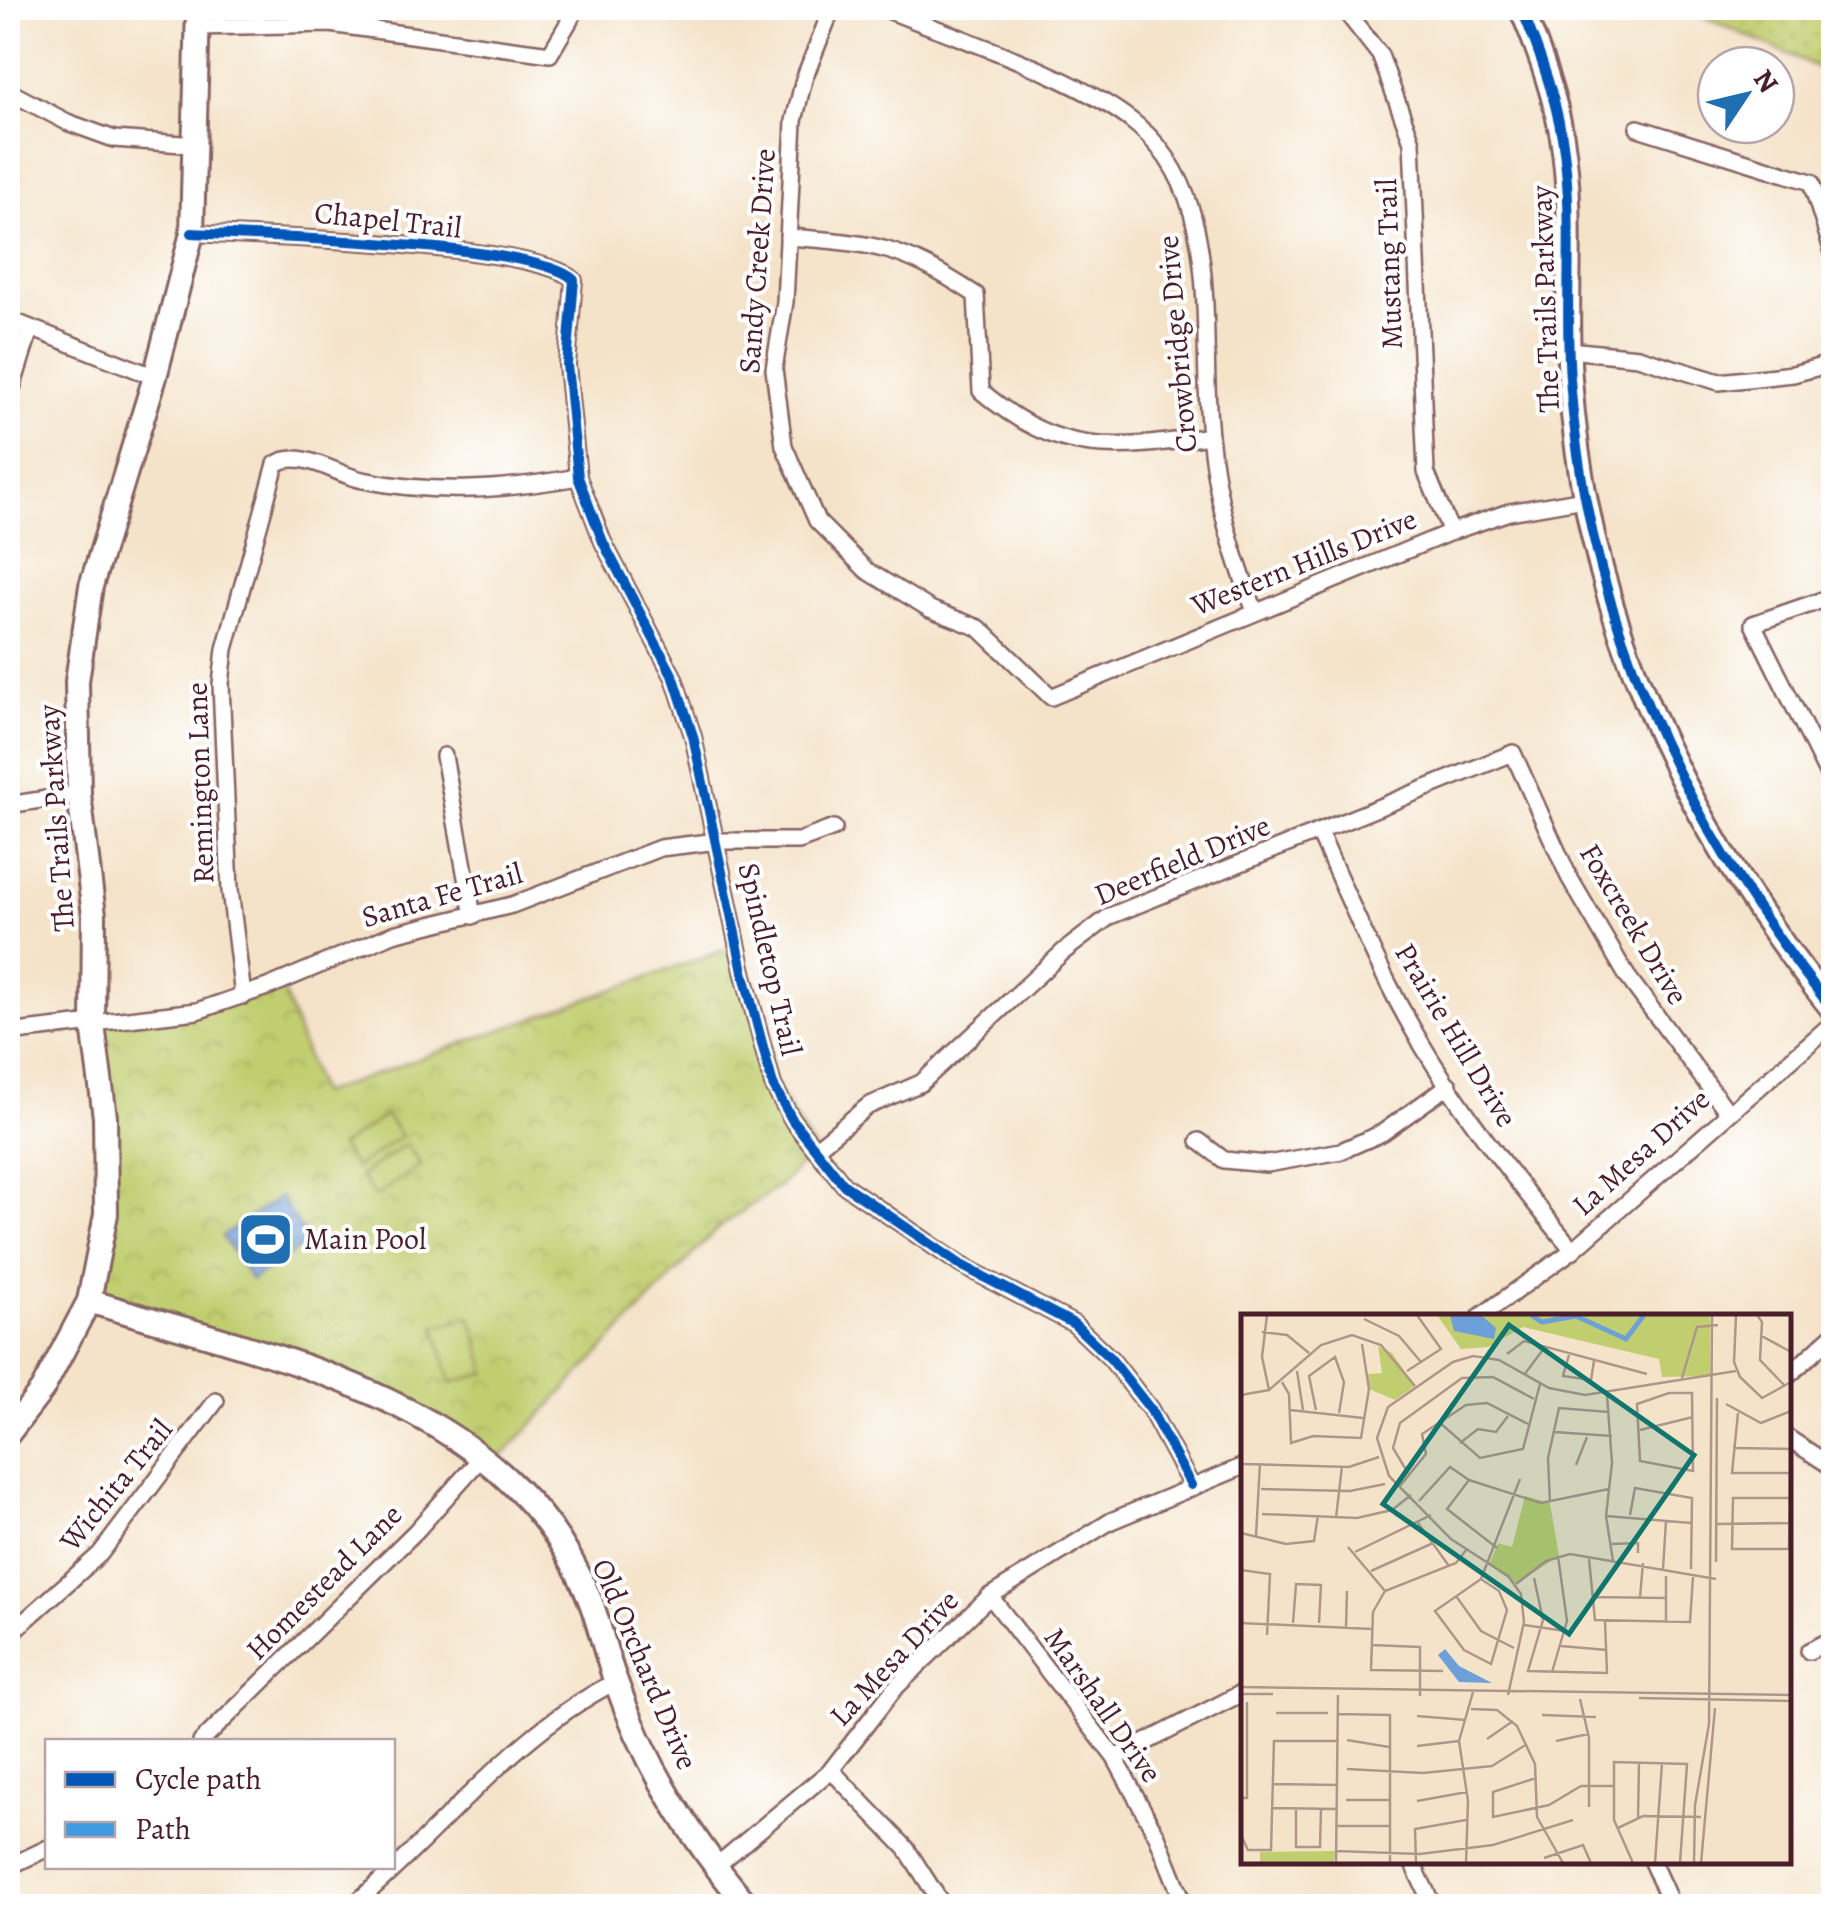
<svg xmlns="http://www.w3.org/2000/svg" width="1841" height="1914" font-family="Alegreya,serif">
<defs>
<pattern id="grass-dots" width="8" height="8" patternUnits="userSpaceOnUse" patternTransform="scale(2.5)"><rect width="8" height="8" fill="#c1ce6f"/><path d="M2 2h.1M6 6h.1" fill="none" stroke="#a7b060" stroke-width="1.8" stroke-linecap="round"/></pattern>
<pattern id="park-crowns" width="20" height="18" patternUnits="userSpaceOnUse" patternTransform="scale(2.5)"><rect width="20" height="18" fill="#c1ce6f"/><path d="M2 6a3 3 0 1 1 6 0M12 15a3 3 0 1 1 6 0" fill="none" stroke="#a7b060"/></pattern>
<pattern id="water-rules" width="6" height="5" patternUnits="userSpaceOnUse" patternTransform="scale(2.5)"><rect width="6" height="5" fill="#6d9fd8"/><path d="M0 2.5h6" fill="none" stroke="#5c81af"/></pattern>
</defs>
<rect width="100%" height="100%" fill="#fff"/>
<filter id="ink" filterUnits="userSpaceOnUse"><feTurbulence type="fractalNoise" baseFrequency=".01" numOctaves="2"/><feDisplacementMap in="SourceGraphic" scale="20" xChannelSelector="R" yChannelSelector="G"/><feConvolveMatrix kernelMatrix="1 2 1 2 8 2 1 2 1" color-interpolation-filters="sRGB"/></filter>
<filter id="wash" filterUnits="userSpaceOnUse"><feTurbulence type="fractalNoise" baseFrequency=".0048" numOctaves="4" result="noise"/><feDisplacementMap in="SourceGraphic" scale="40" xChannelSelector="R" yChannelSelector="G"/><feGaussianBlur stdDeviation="2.25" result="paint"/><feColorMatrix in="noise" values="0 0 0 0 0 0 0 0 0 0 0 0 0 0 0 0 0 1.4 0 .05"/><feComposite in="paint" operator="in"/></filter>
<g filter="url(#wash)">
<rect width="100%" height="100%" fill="#f4e3c9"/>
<path fill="url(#grass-dots)" stroke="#86764d" stroke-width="2.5" d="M1684,8H1833V74Z"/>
<path fill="url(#park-crowns)" stroke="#86764d" stroke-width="2.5" d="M739,945L773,1084L815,1149L782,1184L718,1228L492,1467L391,1400L89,1301L105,1218L93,1025L197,1011L280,982L320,1094Z"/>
<g fill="#c1ce6f" stroke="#86764d" stroke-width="2.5">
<path d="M386,1115L401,1136L355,1168L340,1146Z"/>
<path d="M406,1144L421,1165L375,1197L360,1176Z"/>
<path d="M471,1317L487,1373L451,1383L435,1327Z"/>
</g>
<path fill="url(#water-rules)" stroke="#5c5f82" stroke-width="2.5" d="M280,1197L309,1242L251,1280L222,1236Z"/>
</g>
<g filter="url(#ink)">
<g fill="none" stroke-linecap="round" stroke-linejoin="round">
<defs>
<g id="street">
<path d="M832,8L804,79L794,121L785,302L774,369L784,446L817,521L866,570L930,609L979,628L1051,697L1451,532L1509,512L1584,499"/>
<path d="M883,8C956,38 1081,77 1138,126C1225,199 1199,334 1210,435C1217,502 1231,549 1255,611"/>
<path d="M1343,8L1380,55L1412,142L1426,472L1451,532"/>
<path d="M195,27L330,24L550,54L577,8"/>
<path d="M8,91L67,122L114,139L196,145"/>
<path d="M1638,128L1811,182L1834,256"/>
<path d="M192,233C254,237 539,243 574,280L567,365L578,477L603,542L674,678L693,736L743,971L773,1085L793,1121L844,1185L961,1265L1074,1324L1111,1359L1150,1409L1191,1485"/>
<path d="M788,237C877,244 899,245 976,295L981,391C1060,458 1114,450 1210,436"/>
<path d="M8,319L155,377"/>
<path d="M1569,350L1638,357L1719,382L1793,374L1834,363"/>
<path d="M8,401L30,330"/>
<path d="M1834,596L1753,624L1834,787"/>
<path d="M444,756L473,916"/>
<path d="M8,805L79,794"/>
<path d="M1319,832C1341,881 1362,931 1386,979C1434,1077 1503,1166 1573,1250"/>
<path d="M243,996L230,890L221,684L225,649L276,464C302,448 336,475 363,480C436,495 505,490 578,477"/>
<path d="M8,1033L197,1011L270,986L393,934L512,905L660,848L718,841H799L834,828"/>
<path d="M1199,1141L1224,1160L1267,1164L1341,1151L1382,1133L1449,1085"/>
<path d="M815,1149L868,1106L921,1083L1063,952L1110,916L1513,753L1569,877L1627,976L1727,1111"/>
<path d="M1481,1316L1573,1250L1834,1022"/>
<path d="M1788,1376L1834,1334"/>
<path d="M1788,1438L1834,1468"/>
<path d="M990,1596L1115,1758L1157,1836L1185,1906"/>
<path d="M8,1636L100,1554L216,1401"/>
<path d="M1809,1651L1834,1638"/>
<path d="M201,1742L416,1531L481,1458"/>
<path d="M1115,1758L1244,1692"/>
<path d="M831,1770L906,1848L943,1906"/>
<path d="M1412,1862L1433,1906"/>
<path d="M1652,1862L1672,1906"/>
<path d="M8,1867L48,1848"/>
<path d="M715,1867L831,1770L894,1689L990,1596L1111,1521L1244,1466"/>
<path d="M352,1906C442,1832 510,1735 615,1682"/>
<path d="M1829,1906L1834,1904"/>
</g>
<g id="secondary">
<path d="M1521,8C1539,50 1554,92 1562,137C1575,217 1564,299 1570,379C1586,617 1686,828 1834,1011"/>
<path d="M89,1301C271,1357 510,1398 590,1600C600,1625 605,1653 615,1679C644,1762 691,1840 748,1906"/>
<path d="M8,1434L42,1390L89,1301L106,1214L105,1117L93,1025L94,915L79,794L77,681L91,586L155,377L192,233L198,8"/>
</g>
</defs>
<use href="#street" stroke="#866462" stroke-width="20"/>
<use href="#secondary" stroke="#866462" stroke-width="28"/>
<use href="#street" stroke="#fff" stroke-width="15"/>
<use href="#secondary" stroke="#fff" stroke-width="22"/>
<path stroke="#409be1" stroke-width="8" stroke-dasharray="15 8" stroke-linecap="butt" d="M8,1902L9,1906"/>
<defs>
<g id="cycleway">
<path d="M1521,8C1539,50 1554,92 1562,137C1575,217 1564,299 1570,379C1586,617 1686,828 1834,1011"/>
<path d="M192,233C254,237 539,243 574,280L567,365L578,477L603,542L674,678L693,736L743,971L773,1085L793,1121L844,1185L961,1265L1074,1324L1111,1359L1150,1409L1191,1485"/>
</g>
</defs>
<use href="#cycleway" stroke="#fff" stroke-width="16"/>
<use href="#cycleway" stroke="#0057b8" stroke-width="10"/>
</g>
</g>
<defs>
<symbol id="stadium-square" viewBox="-11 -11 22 22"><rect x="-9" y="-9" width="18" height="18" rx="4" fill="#1f6fb2" stroke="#fff"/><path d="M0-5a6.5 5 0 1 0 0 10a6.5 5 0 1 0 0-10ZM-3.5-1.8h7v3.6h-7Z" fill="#fff"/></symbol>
</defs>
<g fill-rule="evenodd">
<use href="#stadium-square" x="234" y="1208" width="63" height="63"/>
</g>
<g text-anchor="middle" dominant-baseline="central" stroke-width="8" stroke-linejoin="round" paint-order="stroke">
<g font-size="30" fill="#4a1f2b" stroke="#fff">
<text transform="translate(388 220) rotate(6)">Chapel Trail</text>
<text transform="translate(757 261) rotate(-86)">Sandy Creek Drive</text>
<text transform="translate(1389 264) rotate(-92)">Mustang Trail</text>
<text transform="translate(1545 299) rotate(-92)">The Trails Parkway</text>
<text transform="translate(1177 344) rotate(-95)">Crowbridge Drive</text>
<text transform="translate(1304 562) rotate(-22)">Western Hills Drive</text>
<text transform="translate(200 783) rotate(-92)">Remington Lane</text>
<text transform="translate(56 818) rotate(-94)">The Trails Parkway</text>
<text transform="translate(1182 860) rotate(-23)">Deerfield Drive</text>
<text transform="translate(442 895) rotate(-16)">Santa Fe Trail</text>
<text transform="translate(1634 924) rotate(59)">Foxcreek Drive</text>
<text transform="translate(770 959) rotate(77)">Spindletop Trail</text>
<text transform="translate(1456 1035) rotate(59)">Prairie Hill Drive</text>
<text transform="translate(1641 1152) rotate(-42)">La Mesa Drive</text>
<text transform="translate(116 1485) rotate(-51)">Wichita Trail</text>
<text transform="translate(324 1582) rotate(-45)">Homestead Lane</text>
<text transform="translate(894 1658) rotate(-47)">La Mesa Drive</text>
<text transform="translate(645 1664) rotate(67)">Old Orchard Drive</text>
<text transform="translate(1103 1705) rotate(55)">Marshall Drive</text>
</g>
<g font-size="30" fill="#4a1f2b" stroke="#fff" text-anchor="start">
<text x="304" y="1239">Main Pool</text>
</g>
</g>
<g transform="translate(1241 1314)">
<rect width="550" height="550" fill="#f4e3c9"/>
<path d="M196,1H469V62L421,63L418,45L282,13L247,33L220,35Z" fill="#c1ce6f"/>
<path d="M137,32L151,39L174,72L154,86L128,75L127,60L141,59ZM284,182L309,189L318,242L275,270L248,251L257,229L271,233ZM94,537L93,549H19V538Z" fill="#c1ce6f"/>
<path d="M209,1H240L255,14L253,25L213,17ZM204,335L218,352L251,369L218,368L197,341Z" fill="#6d9fd8"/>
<path fill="none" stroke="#6d9fd8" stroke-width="5" d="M290,1L301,8L335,2L385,25L403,1"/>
<path fill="none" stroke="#b0958a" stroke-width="2.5" d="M26,1L21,43L28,76M495,1L493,48L499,63L521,84L550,68M516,1L521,8L519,46L544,72M123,5L158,22L180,48M21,18L46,21L68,39M519,21L550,38M266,40L283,27L406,60M328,41L322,62L350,66L353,47M56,57L62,96M166,57L200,35L176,1M283,61L304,33M441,64L456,13L477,11M41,68L48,80L50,129L72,122L120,124L128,75L121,30M428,79H451L452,157L399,147L396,90ZM0,81L28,76L80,31L111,21L140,31L174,72M366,81L371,149L365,202L372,247M485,90L520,109L550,97M49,96L122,104M75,96L68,62L94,43L103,68L98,99M497,99L491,159H549M198,108L239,144L282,135L299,70M399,116L452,103M313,118L371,122M219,129L237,115L255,118L267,102M492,134L550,135V120M0,150L108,153L138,143M335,151L346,123M167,159L152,134L159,109L221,64L252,63L293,85M228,166L206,195L256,234M159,172L185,140L181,120L225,91L246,89L287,110M20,175L109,177L144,170M549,184H492L491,235H548L549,159M178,187L209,153L228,166L300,189L368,175M309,189L307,144L318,94L368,98M21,200L116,204L151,196L170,181M389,201L394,174L451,184L450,255M365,202L450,209M95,204L101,152M177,209L208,252M476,210L548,209M0,219L45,230L73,227L77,201M15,222L19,149M371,230L397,229V239M107,233L144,277M114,238L190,201M348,245L354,306L449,308L452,263M475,248L476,84M422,255L425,207M0,256L29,260L26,321M130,257L192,229M425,262V308M293,264L302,306L287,357L366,359L364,307M240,265L258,277L266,296L250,350L223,336L194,297L240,265L279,165M275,270L305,247L329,240L475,265M215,282L240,317L273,334M351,283L425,284M399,283L402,249M0,309L131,315M52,309L55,270L80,271L78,309M283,311L324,317M105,313L106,277M131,331L179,333V382M320,332L366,336M202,357L130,356L132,298L144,277L215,249L225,236M311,358L326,307L317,242M0,373L550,381M0,380H32M267,381L283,308L280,280L267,262L210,225L148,162L136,124L147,93L212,48L232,42L258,46L308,74L344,81L495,57M398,384L550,387M339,385L348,424V493M230,395L256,396L276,412L294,450L296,503L322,549M35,399H87M97,400L149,401V549M301,401L355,403M176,402L225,406M246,425L272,407M106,426L148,433M315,427L347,420M176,432L218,427M106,455L182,459L251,452L286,430M295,464L252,478V503L308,491L340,472H373M31,470L96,471M0,484H6V388M105,486H149M176,487L226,478M31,494L95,495M55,495V533H79L80,495M397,504L398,449M96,512H149M377,514L402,502L460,503M0,521L7,536H30L33,427H97M95,537L179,540L252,531L332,506M303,544L342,531L350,549M95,549L97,381M175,549L174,515L225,506M225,549L227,487L218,427L232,378M392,549L373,506V448L446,450L439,549M414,549L421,449M453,549L454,491L468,410L471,1M460,549L474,394"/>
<path fill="#0f766e" fill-opacity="0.15" stroke="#0f766e" stroke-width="5" d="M268,11L453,141L328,320L142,190Z"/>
<rect width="550" height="550" fill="none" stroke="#4a1f2b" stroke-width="5"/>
</g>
<rect width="1841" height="1914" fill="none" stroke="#fff" stroke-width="40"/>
<rect x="45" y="1739" width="350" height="130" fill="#ffffff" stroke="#b7a5aa" stroke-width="2.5"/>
<rect x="65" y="1772" width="50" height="15" fill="#0057b8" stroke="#b7a5aa" stroke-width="2.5"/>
<text x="135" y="1789" font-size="30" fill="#4a1f2b">Cycle path</text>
<rect x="65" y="1822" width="50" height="15" fill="#409be1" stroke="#b7a5aa" stroke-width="2.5"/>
<text x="135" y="1839" font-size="30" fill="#4a1f2b">Path</text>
<g transform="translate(1746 95) rotate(55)"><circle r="48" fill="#ffffff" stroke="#b7a5aa" stroke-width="2.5"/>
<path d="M0-8L18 38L0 25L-18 38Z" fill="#1f6fb2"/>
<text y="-15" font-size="28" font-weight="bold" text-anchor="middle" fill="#4a1f2b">N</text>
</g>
</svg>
